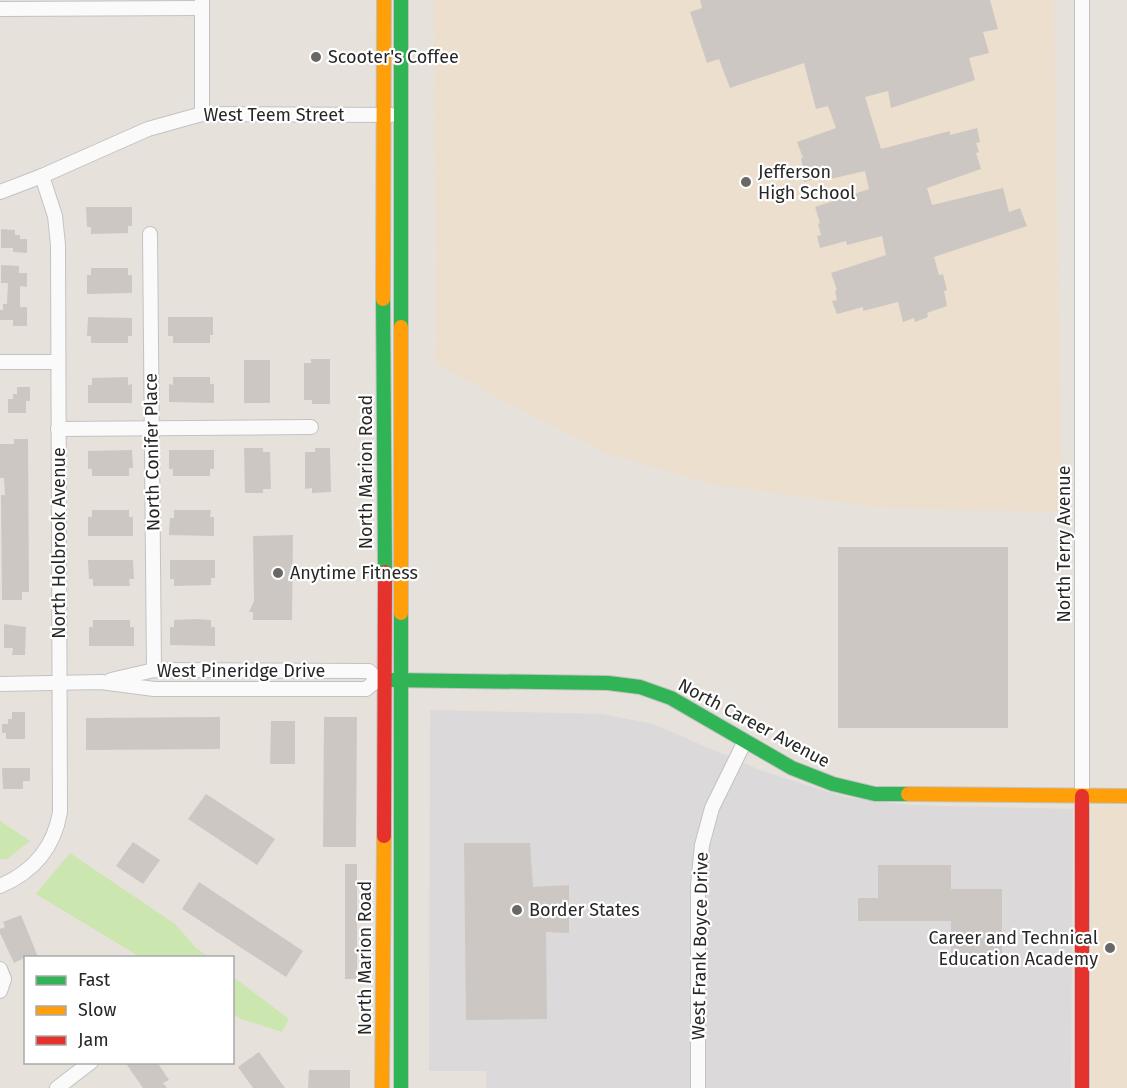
<svg xmlns="http://www.w3.org/2000/svg" width="1127" height="1088" font-family="'Fira Sans',sans-serif">
<rect width="100%" height="100%" fill="#e7e1db"/>
<path fill="#dcd9db" d="M430,710L602,714L653,724L760,770L844,797L911,805L1073,809L1071,1088H486V1071H429Z"/>
<g fill="#ecdfce">
<path d="M434,0H1054L1062,512L884,508L712,484L606,453L507,403L436,363Z"/>
<path d="M1093,807H1127V1088H1092Z"/>
</g>
<g fill="#cce6b0">
<path d="M0,821L30,841L7,859H0Z"/>
<path d="M70,853L175,924L196,948L209,957H140L36,894Z"/>
<path d="M232,976L289,1019L282,1032L241,1019L233,1014Z"/>
</g>
<g fill="#ccc7c3">
<path d="M700,0H990L998,29L983,32L989,53L969,58L975,80L891,108L888,91L865,97L881,149L950,131V135L977,128L980,142L976,143L979,152L976,153L981,169L927,188L932,205L1003,188L1009,212L1020,208L1027,226L934,257L939,275L943,274L947,290L944,291L947,306L927,313L928,317L915,322L914,318L903,322L898,302L863,311V307L837,314L832,301L837,300L835,291L837,290L831,273L886,255L882,236L847,245L846,241L820,248L817,236L821,235L818,224L820,223L815,207L869,189L865,171L830,179L829,175L804,182L800,169L803,168L801,158H803L797,142L836,128L828,106L816,109L804,63L730,88L719,59L707,63L690,12L702,8Z"/>
<path d="M86,207H132V226H128V233L91,234V227H87Z"/>
<path d="M1,229L15,230V235H20V239H27V253L13,252V248H1Z"/>
<path d="M1,265L19,266V273H27V287L20,286V307H27V326H13V320H0V310H3V304H7L8,283H1Z"/>
<path d="M91,268H128V275H132V293L87,294V275H91Z"/>
<path d="M88,317L132,318V336H128V343H91V336H87Z"/>
<path d="M168,317H213V335H210V343H173V336H168Z"/>
<path d="M311,359H330V404H312V400H304V363H311Z"/>
<rect x="244" y="360" width="26" height="43"/>
<path d="M128,377V385L132,384V403H88V385H92V378Z"/>
<path d="M173,377H210V384H214V403L169,402V384L173,385Z"/>
<path d="M17,387H30V401H26V413H8V399H13V394H17Z"/>
<path d="M14,439H28L29,592H22V600H2L1,495H5L4,478H0V444H14Z"/>
<path d="M244,448H263V452H270L271,489H263V493H245Z"/>
<path d="M315,448H330L331,492L312,493V488L305,489V452H315Z"/>
<path d="M132,450L133,468H129V476H92V469H88V451Z"/>
<path d="M169,450H214V469H210V476H173V469H169Z"/>
<path d="M92,510H129V517H133V536H88V517H92Z"/>
<path d="M174,510H211L210,517H214V536L169,535L170,518H174Z"/>
<path d="M293,535L292,620H253V612H249L254,601L253,536Z"/>
<rect x="838" y="547" width="170" height="181"/>
<path d="M88,560H133L134,579H129L130,586H93V579H89Z"/>
<path d="M170,560H215V578H211V585L174,586V579H170Z"/>
<path d="M197,619L211,620V627H215V646L170,645V627H174V620Z"/>
<path d="M93,620H130V627H134V646H89V627H93Z"/>
<path d="M4,624L26,627L25,655H12L13,648H4Z"/>
<path d="M12,712H25V739H6V733H2V724H8V719H12Z"/>
<path d="M220,717V749L86,750V718Z"/>
<path d="M324,717H357L356,847H323Z"/>
<path d="M271,721H295V764H270Z"/>
<path d="M2,768H30V781H23V789H3Z"/>
<path d="M206,794L275,839L257,865L188,819Z"/>
<path d="M133,842L160,860L143,884L116,866Z"/>
<path d="M464,843H530L533,887L569,885V933L546,932L547,1019L466,1020Z"/>
<rect x="345" y="864" width="12" height="115"/>
<path d="M878,865H951V889H1002V967L951,966V921H858V898H878Z"/>
<path d="M199,882L303,951L286,977L182,909Z"/>
<path d="M21,915L38,957H26L14,963L0,933V929L5,927L3,922Z"/>
<path d="M259,1052L285,1088H253L238,1067Z"/>
<path d="M125,1062H157L169,1080L163,1083L167,1088H143Z"/>
<path d="M309,1070H350V1088H308Z"/>
</g>
<g fill="none" stroke-linecap="round" stroke-linejoin="round">
<defs>
<g id="street">
<path d="M0,9L202,8"/>
<path d="M202,114V0"/>
<path d="M0,192L42,176L148,129L202,114L391,115"/>
<path d="M150,234L154,670"/>
<path d="M0,362H58"/>
<path d="M58,429L311,427"/>
<path d="M111,680L154,670L369,671L377,680"/>
<path d="M0,684L101,682L154,689H366L377,680H386"/>
<path d="M1082,796V0"/>
<path d="M0,886C33,872 54,848 60,812L58,245L55,216L42,176"/>
<path d="M0,969L4,979L0,991"/>
<path d="M57,1088L91,1062"/>
<path d="M698,1088V885L702,845L712,808L745,741"/>
</g>
<g id="fast">
<path d="M401,0V327"/>
<path d="M383,299L385,572"/>
<path d="M401,613V1088"/>
<path d="M390,680L608,683L640,687L671,698L792,768L833,784L875,794H908"/>
</g>
<g id="slow">
<path d="M383,299L384,0"/>
<path d="M401,327V613"/>
<path d="M908,794L1127,796"/>
<path d="M382,1088L384,836"/>
</g>
<g id="jam">
<path d="M1082,796V1088"/>
<path d="M384,836L385,572"/>
</g>
</defs>
<use href="#street" stroke="#c3c2c3" stroke-width="16"/>
<use href="#fast" stroke="#c3c2c3" stroke-width="16"/>
<use href="#slow" stroke="#c3c2c3" stroke-width="16"/>
<use href="#jam" stroke="#c3c2c3" stroke-width="16"/>
<use href="#street" stroke="#fbfafa" stroke-width="14"/>
<use href="#fast" stroke="#30b455" stroke-width="14"/>
<use href="#slow" stroke="#ff9f0a" stroke-width="14"/>
<use href="#jam" stroke="#e5322d" stroke-width="14"/>
</g>
<g fill="#6a6866" stroke="#fff" stroke-width="2">
<circle cx="316" cy="57" r="6"/>
<circle cx="746" cy="182" r="6"/>
<circle cx="278" cy="573" r="6"/>
<circle cx="517" cy="910" r="6"/>
<circle cx="1110" cy="948" r="6"/>
</g>
<g text-anchor="middle" dominant-baseline="central" stroke-width="4.5" stroke-linejoin="round" paint-order="stroke">
<g font-size="18" fill="#272727" stroke="#fff" text-anchor="start">
<text x="328" y="57">Scooter's Coffee</text>
<text x="758" y="172">Jefferson<tspan x="758" dy="21">High School</tspan></text>
<text x="290" y="573">Anytime Fitness</text>
<text x="529" y="910">Border States</text>
<text x="1098" y="938" text-anchor="end">Career and Technical<tspan x="1098" dy="21">Education Academy</tspan></text>
</g>
<g font-size="18" fill="#272727" stroke="#fff">
<text x="274" y="115">West Teem Street</text>
<text transform="translate(152 452) rotate(-91)">North Conifer Place</text>
<text transform="translate(366 472) rotate(-90)">North Marion Road</text>
<text transform="translate(59 543) rotate(-90)">North Holbrook Avenue</text>
<text transform="translate(1064 544) rotate(-90)">North Terry Avenue</text>
<text x="241" y="671">West Pineridge Drive</text>
<text transform="translate(754 723) rotate(28)">North Career Avenue</text>
<text transform="translate(700 946) rotate(-89)">West Frank Boyce Drive</text>
<text transform="translate(365 958) rotate(-90)">North Marion Road</text>
</g>
</g>
<rect x="24" y="956" width="210" height="108" fill="#ffffff" stroke="#a9a9a9" stroke-width="1.5"/>
<rect x="36" y="976" width="30" height="9" fill="#30b455" stroke="#a9a9a9" stroke-width="1.5"/>
<text x="78" y="986" font-size="18" fill="#272727">Fast</text>
<rect x="36" y="1006" width="30" height="9" fill="#ff9f0a" stroke="#a9a9a9" stroke-width="1.5"/>
<text x="78" y="1016" font-size="18" fill="#272727">Slow</text>
<rect x="36" y="1036" width="30" height="9" fill="#e5322d" stroke="#a9a9a9" stroke-width="1.5"/>
<text x="78" y="1046" font-size="18" fill="#272727">Jam</text>
</svg>
